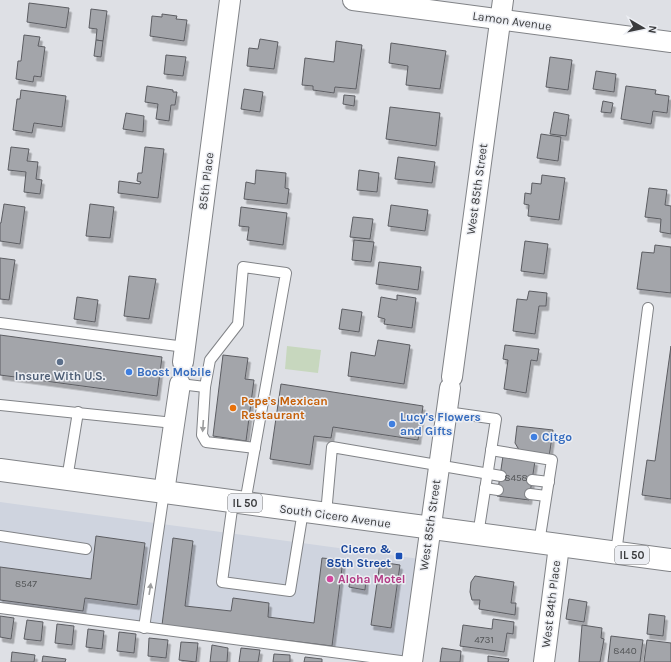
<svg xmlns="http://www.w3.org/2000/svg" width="671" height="662" font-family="Karla,sans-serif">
<defs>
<filter id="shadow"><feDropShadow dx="2.5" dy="4.5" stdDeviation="0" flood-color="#0004"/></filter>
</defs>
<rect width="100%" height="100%" fill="#dee0e5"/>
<path fill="#cfd4df" d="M0,502L427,560L415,662L0,610Z"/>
<path fill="#c7d7be" d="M287,346L321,350L318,373L285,369Z"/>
<g fill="#a3a5aa" stroke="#5c5d62" filter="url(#shadow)">
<path d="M29,3L69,8L66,28L27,22Z"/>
<path d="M91,9L107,11L103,41L96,40L97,29L89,28Z"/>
<path d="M162,14L177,16L176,19L187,20L184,41L150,36L152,16L162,17Z"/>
<path d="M24,35L40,37L38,46L45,47L41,77L34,76L33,82L16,79L18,61H21Z"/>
<path d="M260,39L278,42L274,69L247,66L249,48L258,49Z"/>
<path d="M96,40L103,41L101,57L94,56Z"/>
<path d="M336,41L362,45L356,89L335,87L334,93L313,90V86L302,85L305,58L334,62Z"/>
<path d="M391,43L446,51L440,89L406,85L408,66L389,63Z"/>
<path d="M166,55L186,57L183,76L164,74Z"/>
<path d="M550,57L572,60L568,90L546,87Z"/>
<path d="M596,71L616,74L614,92L593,89Z"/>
<path d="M147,86L173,90V92H177L175,105H171L169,121L156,119L158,104L145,102Z"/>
<path d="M626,86L656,90L655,94L669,96L667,113L653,111L651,124L621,119Z"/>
<path d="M244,89L263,92L260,112L241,109Z"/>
<path d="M21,90L66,96L62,127L34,123L32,133L13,130L17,99H20Z"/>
<path d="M344,95L355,96L354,106L343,104Z"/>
<path d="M603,101L613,103L611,113L601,112Z"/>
<path d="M390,107L440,113L436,146L386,139Z"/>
<path d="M554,112L569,115L566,136L550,134Z"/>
<path d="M126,113L144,116L143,132L123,129Z"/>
<path d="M541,134L561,137L558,161L537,158Z"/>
<path d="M11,147L29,149L27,161L38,162L36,179L42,180L40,194L24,192L26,172L8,170Z"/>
<path d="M145,147L164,149L158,198L118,193L119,181L140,184L141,182L137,181L138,173H142Z"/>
<path d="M398,157L435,162L432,183L395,179Z"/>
<path d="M256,170L286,173L285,188L289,189L287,204L244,199L246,182L255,184Z"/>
<path d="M359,170L379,173L377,192L357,190Z"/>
<path d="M542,175L565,178L559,220L528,216L529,205L524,204L525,193L531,194L532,183L541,184Z"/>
<path d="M649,188L667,190L665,205L671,206V234L660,232L661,219L645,217Z"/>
<path d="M4,204L25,207L20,244L0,241V223H1Z"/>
<path d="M90,204L114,207L110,238L86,236Z"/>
<path d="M391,205L428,210L425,231L388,226Z"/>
<path d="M241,207L287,213L283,245L247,240L249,227L239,226Z"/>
<path d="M353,217L373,219L370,239L350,237Z"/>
<path d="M354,240L374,242L371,262L352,260Z"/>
<path d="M525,241L548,244L544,274L521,271Z"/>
<path d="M655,245L671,247V293L637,289L642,252L654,253Z"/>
<path d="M0,258L15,260L9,300L0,299Z"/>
<path d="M379,262L421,267L418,290L376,284Z"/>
<path d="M129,276L156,279L149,319L124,316Z"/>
<path d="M529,291L547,293L546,306H539L535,334L513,331L517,299L527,300Z"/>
<path d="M397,295L416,298L412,328L384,324L385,319L378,317L381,297L397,300Z"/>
<path d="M77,297L98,300L95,322L74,319Z"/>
<path d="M342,309L362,312L359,332L339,329Z"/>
<path d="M0,335L162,357L157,396L0,375Z"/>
<path d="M378,340L410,345L404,384L348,376L351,352L375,356Z"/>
<path d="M505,345L539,349L537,361L531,360L526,393L504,389L508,360L503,359Z"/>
<path d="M671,346V499L642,495L647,460L655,461Z"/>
<path d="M223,355L248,358L245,379L254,380L246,441L213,436Z"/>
<path d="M281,384L423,406L418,440L333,427L331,438L314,436L310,465L270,459Z"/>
<path d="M517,426L553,430L549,457L521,453L515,443Z"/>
<path d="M503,456L535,461L529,500L497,496Z"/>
<path d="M96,536L145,543L137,605L85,598L83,611L0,600V567L91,579Z"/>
<path d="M173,538L193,541L185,606L231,611L233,598L269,603L268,617L314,623L322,558L343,560L332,646L162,625Z"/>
<path d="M380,562L400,565L391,628L371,625Z"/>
<path d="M475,576L514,582L511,603H516L515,615L479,609L480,600H472L470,592L471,582Z"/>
<path d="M350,577L366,579L365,590L349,587Z"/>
<path d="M569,599L587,602L584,622L566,619Z"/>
<path d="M649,614L665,616L663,636L647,634Z"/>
<path d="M0,616L14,618L11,639L0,637Z"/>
<path d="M493,619L514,622L513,634L507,633L504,652L460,646L463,625L492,629Z"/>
<path d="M27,620L43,622L41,641L24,639Z"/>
<path d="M57,624L74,626L72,645L55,643Z"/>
<path d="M582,625L602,628L601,638L604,639L600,662H579Z"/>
<path d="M88,629L104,631L102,649L86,647Z"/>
<path d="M119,632L136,634L134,653L117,651Z"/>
<path d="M611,636L643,640L640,662H608Z"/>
<path d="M149,638L168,640L166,658L148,656Z"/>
<path d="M647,640L671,643V662H644Z"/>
<path d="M181,642L198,643L196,662L179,660Z"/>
<path d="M212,645L228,648L227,662H210Z"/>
<path d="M241,648L260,650L258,662H239Z"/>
<path d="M442,648L461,651L460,662H440Z"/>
<path d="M12,652L35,655L34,662H11Z"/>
<path d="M274,654L290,655V662H273Z"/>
<path d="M43,656L66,659L65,662H42Z"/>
<path d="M488,656L509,659L508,662H488Z"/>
<path d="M305,657L322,659V662H304Z"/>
</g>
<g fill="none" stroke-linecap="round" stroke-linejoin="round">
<defs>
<g id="service">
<path d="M0,323L185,347"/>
<path d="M180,384L205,387L210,360L238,324L243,267L286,273L245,503"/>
<path d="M205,387L202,435L206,442L255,448"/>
<path d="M0,405L174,423"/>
<path d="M447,412L496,419L478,535"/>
<path d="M491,450L552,460L539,543"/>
<path d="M67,479L78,412"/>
<path d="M532,480L549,482"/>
<path d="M485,488L498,490"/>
<path d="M530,494L546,496"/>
<path d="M233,502L222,582L290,591L303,511"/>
<path d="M326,514L332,447L501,476"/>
<path d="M0,536L86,549"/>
<path d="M616,553L648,308"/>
<path d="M0,608L408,662"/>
<path d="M144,628L164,492"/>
</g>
<g id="minor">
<path d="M353,0L671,42"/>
<path d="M183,362L230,0"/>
<path d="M452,377L503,0"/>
<path d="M164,492L180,384"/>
<path d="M412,662L450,388"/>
<path d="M544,662L559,546"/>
</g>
<path id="primary" d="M0,470L671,560"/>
</defs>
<use href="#service" stroke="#818387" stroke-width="12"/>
<use href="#minor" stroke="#818387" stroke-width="22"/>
<use href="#primary" stroke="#818387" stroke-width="24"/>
<use href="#service" stroke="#fff" stroke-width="10"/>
<use href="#minor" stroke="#fff" stroke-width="20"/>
<use href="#primary" stroke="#fff" stroke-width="22"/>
</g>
<defs><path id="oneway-solid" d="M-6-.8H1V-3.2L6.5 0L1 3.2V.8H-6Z"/></defs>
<g fill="#9c9d9e">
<use href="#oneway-solid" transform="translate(203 426) rotate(94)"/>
<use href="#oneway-solid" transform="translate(150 589) rotate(-81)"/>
</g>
<circle fill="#5c6f8a" stroke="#eceef3" stroke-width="1.5" cx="60" cy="362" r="4"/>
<g fill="#3f7fe0" stroke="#eceef3" stroke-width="1.5">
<circle cx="129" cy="372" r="4"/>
<circle cx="392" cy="424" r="4"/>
<circle cx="534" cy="437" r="4"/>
</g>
<circle fill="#e8710a" stroke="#eceef3" stroke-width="1.5" cx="233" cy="408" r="4"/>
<rect fill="#1a4fb4" stroke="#eceef3" stroke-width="1.5" x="395" y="552" width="8" height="8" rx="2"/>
<circle fill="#d1479c" stroke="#eceef3" stroke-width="1.5" cx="330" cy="579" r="4"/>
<g text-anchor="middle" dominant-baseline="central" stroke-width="3" stroke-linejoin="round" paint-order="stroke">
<g font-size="10" fill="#545658">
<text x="516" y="478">8458</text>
<text x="26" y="584">8547</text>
<text x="484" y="640">4731</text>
<text x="625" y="651">8440</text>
</g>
<g fill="#eceef3" stroke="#6f7174" stroke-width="1">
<rect x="228" y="494" width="34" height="18" rx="3"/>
<rect x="615" y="546" width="34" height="18" rx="3"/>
</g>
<g font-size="11" font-weight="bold" fill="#3a3b3d">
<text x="245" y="503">IL 50</text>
<text x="632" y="555">IL 50</text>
</g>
<g font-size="12" fill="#3a3b3d" stroke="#eceef3">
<text transform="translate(512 21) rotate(8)">Lamon Avenue</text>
<text transform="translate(206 181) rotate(-83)">85th Place</text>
<text transform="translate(477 189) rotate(-82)">West 85th Street</text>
<text transform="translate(335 516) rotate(8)">South Cicero Avenue</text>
<text transform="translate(430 525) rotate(-82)">West 85th Street</text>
<text transform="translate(551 604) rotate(-83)">West 84th Place</text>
</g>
<g font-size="12" font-weight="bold" fill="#366cbe" stroke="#eceef3" text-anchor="start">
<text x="137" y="372">Boost Mobile</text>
<text x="400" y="417">Lucy's Flowers<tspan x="400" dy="14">and Gifts</tspan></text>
<text x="542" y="437">Citgo</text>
</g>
<g font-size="12" font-weight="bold" fill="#4e5e75" stroke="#eceef3">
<text x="60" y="376">Insure With U.S.</text>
</g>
<g font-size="12" font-weight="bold" fill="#c56008" stroke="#eceef3" text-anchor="start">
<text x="241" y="401">Pepe's Mexican<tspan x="241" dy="14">Restaurant</tspan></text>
</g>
<g font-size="12" font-weight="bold" fill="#164399" stroke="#eceef3" text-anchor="end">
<text x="391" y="549">Cicero &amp;<tspan x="391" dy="14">85th Street</tspan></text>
</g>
<g font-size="12" font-weight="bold" fill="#b23c85" stroke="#eceef3" text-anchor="start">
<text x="338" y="579">Aloha Motel</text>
</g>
</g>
<g transform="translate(643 28) rotate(99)" stroke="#eceef3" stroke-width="3" paint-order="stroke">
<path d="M0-3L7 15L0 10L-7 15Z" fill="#3a3b3d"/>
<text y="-6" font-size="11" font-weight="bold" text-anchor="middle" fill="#3a3b3d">N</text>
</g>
</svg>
